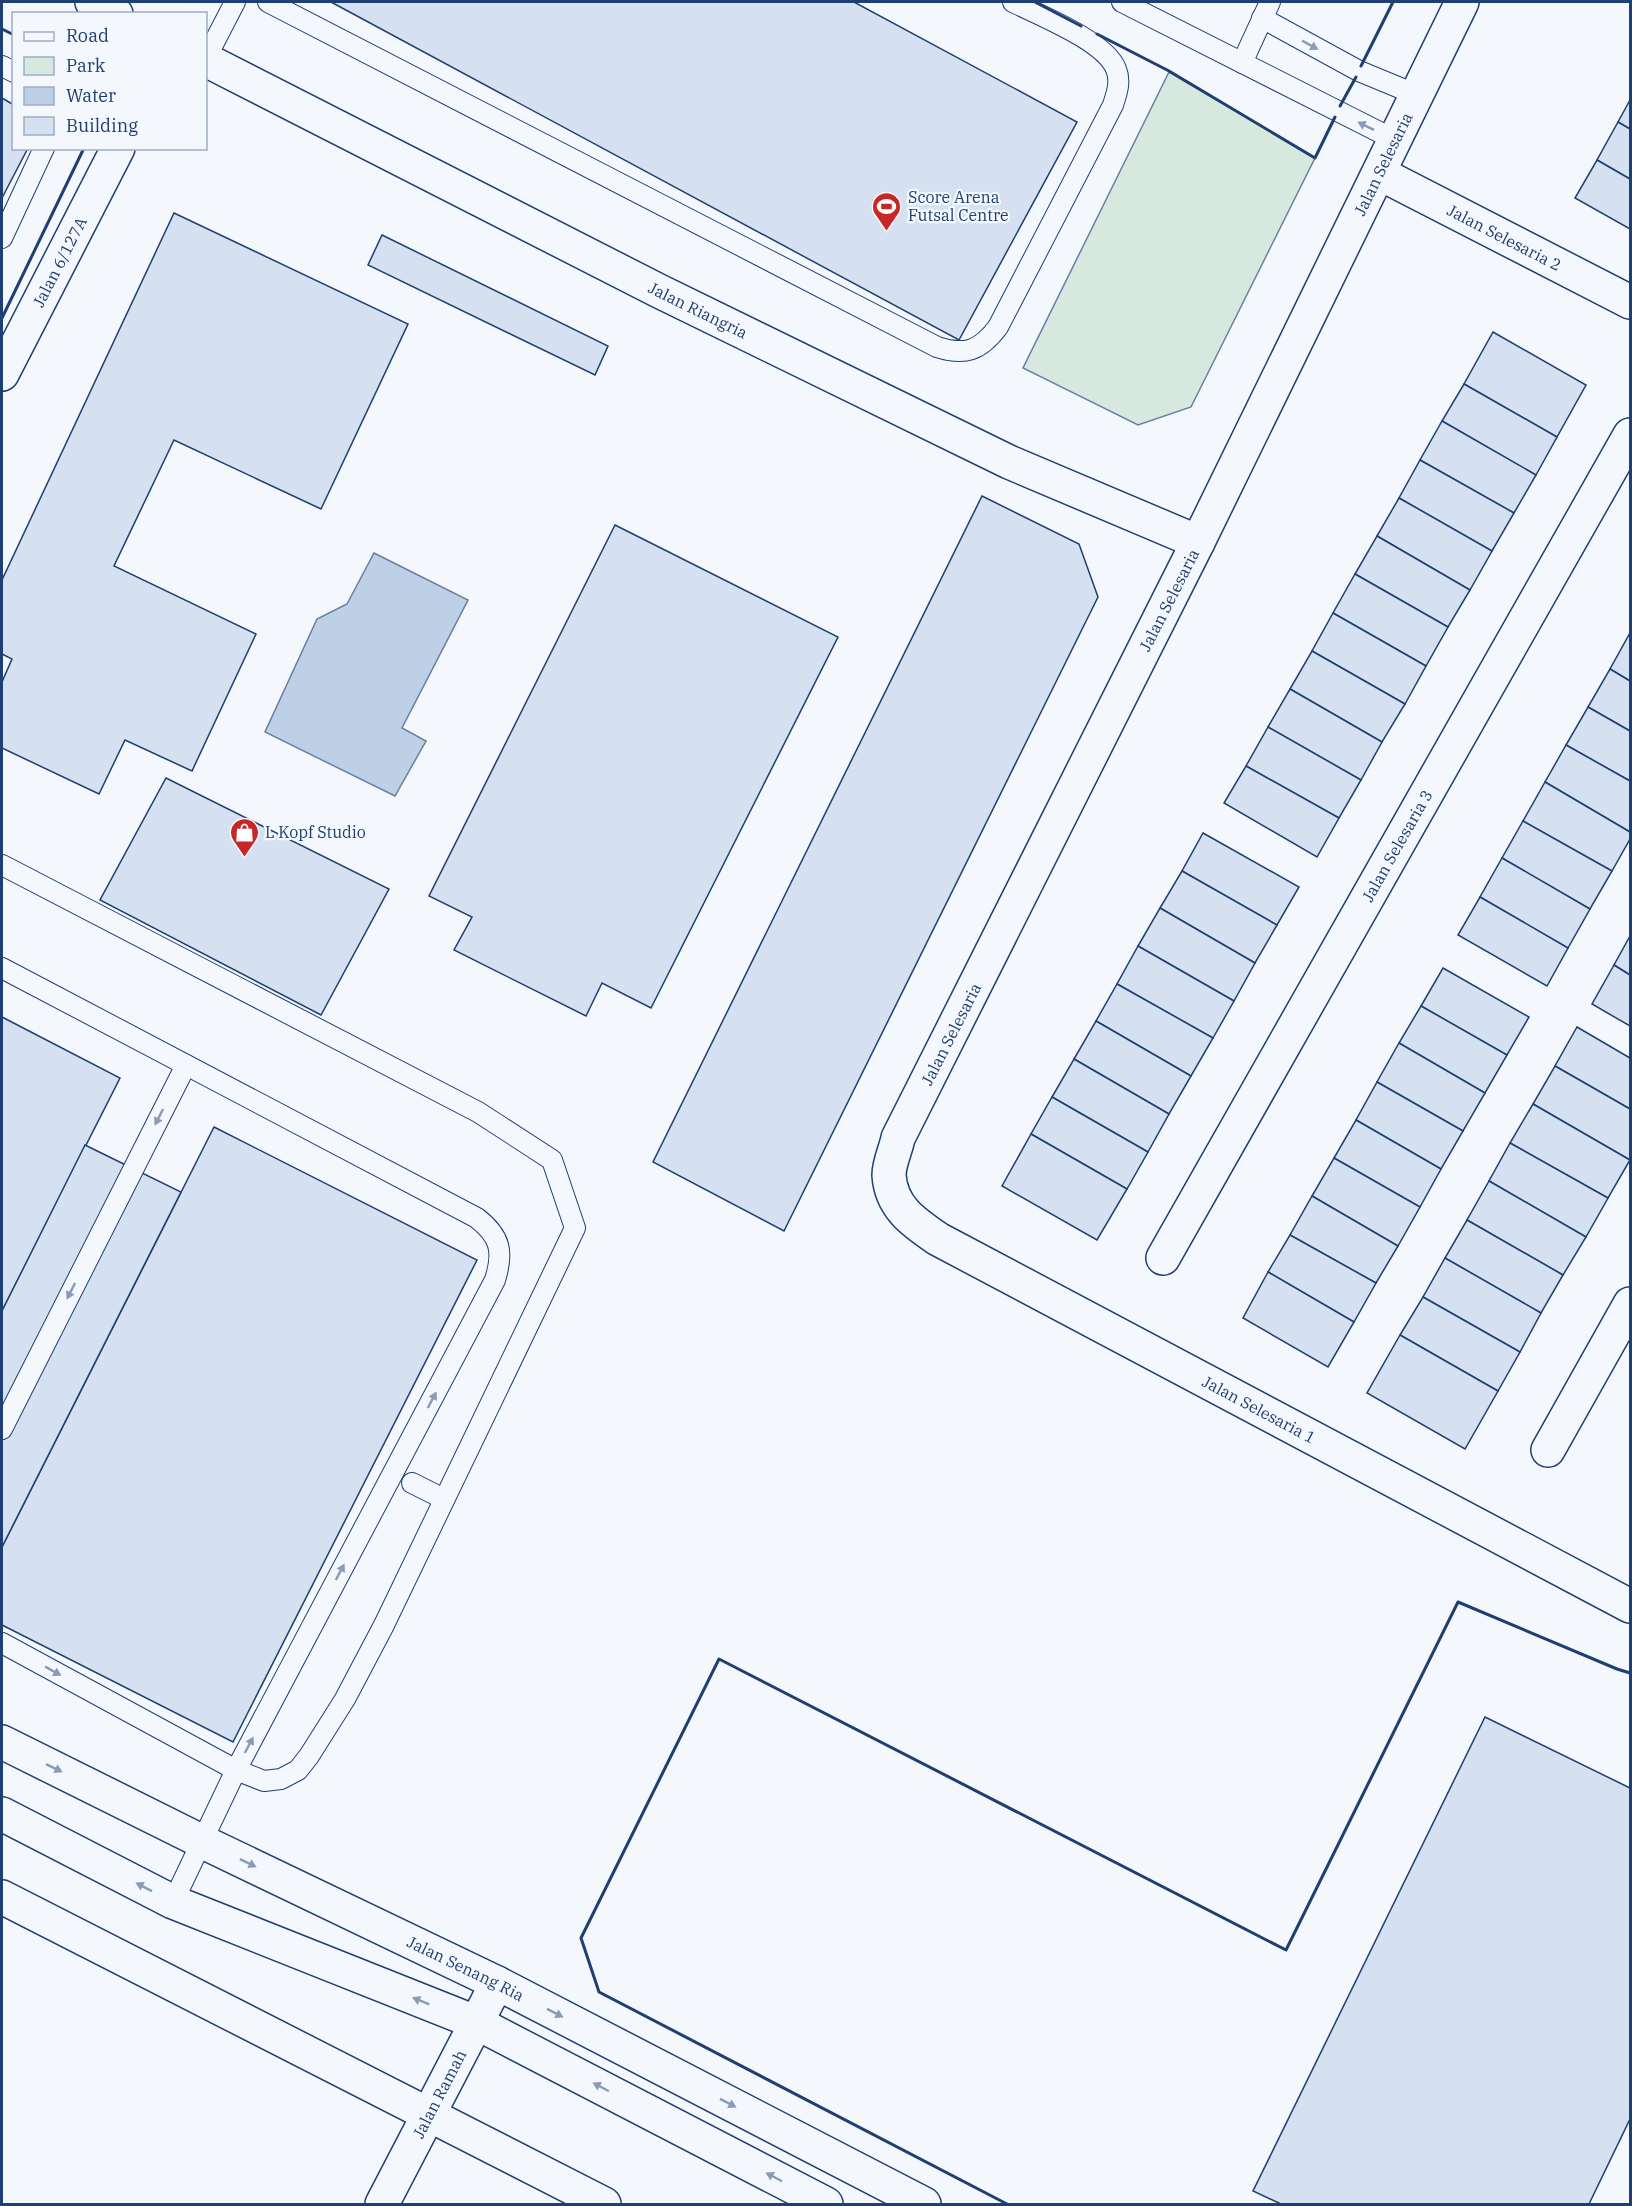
<svg xmlns="http://www.w3.org/2000/svg" width="1632" height="2206" font-family="'IBM Plex Serif',serif">
<rect width="100%" height="100%" fill="#f4f7fb"/>
<path fill="#d7e8df" stroke="#687fa3" stroke-width="1.5" d="M1169,72L1315,158L1191,407L1138,425L1023,368Z"/>
<path fill="#bed0e5" stroke="#687fa3" stroke-width="1.5" d="M374,553L468,600L402,728L426,741L395,796L265,732L317,619L347,604Z"/>
<g fill="#d5e0f0" stroke="#1d3f73" stroke-width="1.5">
<path d="M331,2H854L1077,122L959,340Z"/>
<path d="M2,98L14,105V148H28L2,198Z"/>
<path d="M1630,100V129L1618,122Z"/>
<path d="M1618,122L1630,129V179L1597,160Z"/>
<path d="M1597,160L1630,179V229L1575,198Z"/>
<path d="M174,213L408,324L321,509L174,440L114,566L256,634L192,771L125,740L99,794L2,748V682L12,659L2,654V580Z"/>
<path d="M382,235L608,346L595,375L368,265Z"/>
<path d="M1493,332L1586,385L1557,437L1464,384Z"/>
<path d="M1464,384L1557,437L1536,475L1442,421Z"/>
<path d="M1442,421L1536,475L1514,513L1420,460Z"/>
<path d="M1420,460L1514,513L1492,551L1399,498Z"/>
<path d="M982,496L1079,544L1098,597L784,1231L653,1162Z"/>
<path d="M1399,498L1492,551L1470,590L1377,536Z"/>
<path d="M615,525L838,637L651,1008L602,983L586,1016L454,950L472,917L429,896Z"/>
<path d="M1377,536L1470,590L1448,627L1355,574Z"/>
<path d="M1355,574L1448,627L1426,666L1333,613Z"/>
<path d="M1333,613L1426,666L1405,704L1312,651Z"/>
<path d="M1630,633V681L1610,669Z"/>
<path d="M1312,651L1405,704L1382,742L1290,689Z"/>
<path d="M1610,669L1630,681V731L1588,707Z"/>
<path d="M1290,689L1382,742L1361,780L1268,727Z"/>
<path d="M1588,707L1630,731V781L1566,745Z"/>
<path d="M1268,727L1361,780L1339,818L1246,766Z"/>
<path d="M1566,745L1630,781V832L1545,782Z"/>
<path d="M1246,766L1339,818L1317,857L1224,803Z"/>
<path d="M166,778L389,889L321,1015L100,900Z"/>
<path d="M1545,782L1630,832V839L1612,871L1523,821Z"/>
<path d="M1523,821L1612,871L1590,909L1502,858Z"/>
<path d="M1203,833L1299,887L1277,925L1182,871Z"/>
<path d="M1502,858L1590,909L1568,948L1480,897Z"/>
<path d="M1182,871L1277,925L1255,963L1160,908Z"/>
<path d="M1480,897L1568,948L1547,986L1458,935Z"/>
<path d="M1160,908L1255,963L1234,1001L1138,946Z"/>
<path d="M1630,936V975L1614,965Z"/>
<path d="M1138,946L1234,1001L1213,1038L1117,984Z"/>
<path d="M1614,965L1630,975V1026L1592,1004Z"/>
<path d="M1443,968L1529,1017L1507,1055L1421,1006Z"/>
<path d="M1117,984L1213,1038L1191,1076L1096,1021Z"/>
<path d="M1421,1006L1507,1055L1485,1093L1399,1043Z"/>
<path d="M2,1017L120,1078L2,1311Z"/>
<path d="M1096,1021L1191,1076L1169,1114L1074,1059Z"/>
<path d="M1577,1027L1630,1058V1109L1555,1066Z"/>
<path d="M1399,1043L1485,1093L1463,1131L1377,1082Z"/>
<path d="M1074,1059L1169,1114L1148,1152L1052,1097Z"/>
<path d="M1555,1066L1630,1109V1160L1533,1104Z"/>
<path d="M1377,1082L1463,1131L1441,1169L1356,1120Z"/>
<path d="M1052,1097L1148,1152L1127,1189L1031,1134Z"/>
<path d="M1533,1104L1630,1160L1608,1198L1510,1143Z"/>
<path d="M1356,1120L1441,1169L1420,1207L1334,1158Z"/>
<path d="M214,1127L477,1260L233,1742L2,1625V1547Z"/>
<path d="M1031,1134L1127,1189L1097,1240L1002,1186Z"/>
<path d="M1510,1143L1608,1198L1586,1237L1489,1181Z"/>
<path d="M85,1145L181,1192L2,1547V1311Z"/>
<path d="M1334,1158L1420,1207L1398,1246L1312,1196Z"/>
<path d="M1489,1181L1586,1237L1563,1275L1467,1220Z"/>
<path d="M1312,1196L1398,1246L1376,1283L1290,1235Z"/>
<path d="M1467,1220L1563,1275L1541,1313L1445,1258Z"/>
<path d="M1290,1235L1376,1283L1354,1322L1268,1272Z"/>
<path d="M1445,1258L1541,1313L1520,1352L1423,1297Z"/>
<path d="M1268,1272L1354,1322L1328,1367L1243,1318Z"/>
<path d="M1423,1297L1520,1352L1498,1391L1400,1335Z"/>
<path d="M1400,1335L1498,1391L1465,1449L1367,1393Z"/>
<path d="M1485,1717L1630,1788V2119L1589,2204H1281L1253,2191Z"/>
</g>
<g fill="none" stroke-linecap="round" stroke-linejoin="round">
<defs>
<g id="service">
<path d="M268,2L937,347C965,356 980,351 998,327L1113,105C1117,93 1121,81 1116,69C1105,41 1041,16 1013,2"/>
<path d="M1122,2L1395,140"/>
<path d="M1262,18L1359,71L1417,95"/>
<path d="M206,58L235,2"/>
<path d="M1242,63L1270,2"/>
<path d="M2,66L14,72"/>
<path d="M2,238L44,148"/>
<path d="M2,865L478,1112L552,1160L575,1228L384,1625L345,1699L309,1756L298,1770L281,1779L264,1781L236,1770L173,1902"/>
<path d="M2,968L477,1218C500,1236 504,1251 495,1280L236,1770L2,1643"/>
<path d="M2,1429L186,1065"/>
<path d="M412,1483L444,1499"/>
</g>
<g id="minor">
<path d="M92,2L116,14"/>
<path id="s1" d="M1462,2L1198,542L898,1138C896,1149 889,1163 889,1175C891,1207 913,1222 938,1239L1630,1606"/>
<path id="s2" d="M206,60L659,291L1009,462L1198,542"/>
<path id="s3" d="M1379,173L1630,302"/>
<path id="s4" d="M2,374L118,148"/>
<path id="s5" d="M1163,1258L1630,435"/>
<path d="M1548,1450L1630,1304"/>
<path d="M2,1897L604,2204"/>
<path id="s6" d="M382,2204L497,1983"/>
</g>
<g id="tertiary">
<path id="s7" d="M2,1742L203,1842L497,1983L924,2204"/>
<path d="M2,1814L173,1902L475,2022L826,2204"/>
</g>
</defs>
<use href="#service" stroke="#1d3f73" stroke-width="22"/>
<use href="#minor" stroke="#1d3f73" stroke-width="36"/>
<use href="#tertiary" stroke="#1d3f73" stroke-width="36"/>
<use href="#service" stroke="#f4f7fb" stroke-width="20"/>
<use href="#minor" stroke="#f4f7fb" stroke-width="33"/>
<use href="#tertiary" stroke="#f4f7fb" stroke-width="33"/>
<g stroke="#1d3f73" stroke-width="3">
<path d="M1035,2L1081,26"/>
<path d="M2,29L14,35"/>
<path d="M1097,34L1169,71L1315,158L1335,117"/>
<path d="M1361,66L1393,2"/>
<path d="M1340,106L1356,77"/>
<path d="M2,318L84,148"/>
<path d="M1007,2204L599,1992L581,1938L719,1659L1286,1950L1458,1602L1617,1669L1630,1673"/>
</g>
</g>
<defs><path id="oneway-solid" d="M-6-.8H1V-3.2L6.5 0L1 3.2V.8H-6Z" transform="scale(1.5)"/></defs>
<g fill="#889bb7">
<use href="#oneway-solid" transform="translate(1310 45) rotate(29)"/>
<use href="#oneway-solid" transform="translate(1366 126) rotate(-154)"/>
<use href="#oneway-solid" transform="translate(159 1117) rotate(117)"/>
<use href="#oneway-solid" transform="translate(71 1291) rotate(117)"/>
<use href="#oneway-solid" transform="translate(432 1400) rotate(-62)"/>
<use href="#oneway-solid" transform="translate(340 1572) rotate(-62)"/>
<use href="#oneway-solid" transform="translate(53 1671) rotate(29)"/>
<use href="#oneway-solid" transform="translate(249 1745) rotate(-62)"/>
<use href="#oneway-solid" transform="translate(54 1768) rotate(26)"/>
<use href="#oneway-solid" transform="translate(248 1863) rotate(26)"/>
<use href="#oneway-solid" transform="translate(144 1887) rotate(-153)"/>
<use href="#oneway-solid" transform="translate(421 2001) rotate(-158)"/>
<use href="#oneway-solid" transform="translate(555 2013) rotate(27)"/>
<use href="#oneway-solid" transform="translate(601 2087) rotate(-152)"/>
<use href="#oneway-solid" transform="translate(728 2103) rotate(27)"/>
<use href="#oneway-solid" transform="translate(774 2177) rotate(-152)"/>
</g>
<defs>
<symbol id="stadium-pin" viewBox="-11 -11 22 30"><path d="M0 17L-7.5 6A9.5 9.5 0 1 1 7.5 6Z" fill="#c62828" stroke="#f4f7fb"/><path d="M0-5a6.5 5 0 1 0 0 10a6.5 5 0 1 0 0-10ZM-3.5-1.8h7v3.6h-7Z" fill="#fff"/></symbol>
<symbol id="shop-pin" viewBox="-11 -11 22 30"><path d="M0 17L-7.5 6A9.5 9.5 0 1 1 7.5 6Z" fill="#c62828" stroke="#f4f7fb"/><path d="M-5-2.5h2.3a2.7 3.5 0 0 1 5.4 0H5L5.5 6h-11ZM-1.5-2.5h3a1.5 2.3 0 0 0-3 0Z" fill="#fff"/></symbol>
</defs>
<g fill-rule="evenodd">
<use href="#stadium-pin" x="870" y="190" width="33" height="45"/>
<use href="#shop-pin" x="228" y="816" width="33" height="45"/>
</g>
<g text-anchor="middle" dominant-baseline="central" stroke-width="4.5" stroke-linejoin="round" paint-order="stroke">
<g font-size="16" fill="#1d3f73" stroke="#f4f7fb">
<text transform="translate(1383 164) rotate(-64)">Jalan Selesaria</text>
<text stroke="none"><textPath href="#s3" startOffset="141">Jalan Selesaria 2</textPath></text>
<text stroke="none"><textPath href="#s4" startOffset="126">Jalan 6/127A</textPath></text>
<text stroke="none"><textPath href="#s2" startOffset="552">Jalan Riangria</textPath></text>
<text transform="translate(1169 600) rotate(-63)">Jalan Selesaria</text>
<text stroke="none"><textPath href="#s5" startOffset="474">Jalan Selesaria 3</textPath></text>
<text transform="translate(951 1034) rotate(-63)">Jalan Selesaria</text>
<text stroke="none"><textPath href="#s1" startOffset="1754">Jalan Selesaria 1</textPath></text>
<text stroke="none"><textPath href="#s7" startOffset="516">Jalan Senang Ria</textPath></text>
<text stroke="none"><textPath href="#s6" startOffset="124">Jalan Ramah</textPath></text>
</g>
<g font-size="16" fill="#1d3f73" stroke="#f4f7fb" text-anchor="start">
<text x="908" y="197">Score Arena<tspan x="908" dy="18">Futsal Centre</tspan></text>
<text x="265" y="832">L Kopf Studio</text>
</g>
</g>
<rect width="1632" height="2206" fill="none" stroke="#1d3f73" stroke-width="6"/>
<rect x="12" y="12" width="195" height="138" fill="#f4f7fb" stroke="#9eadc5" stroke-width="1.5"/>
<rect x="24" y="32" width="30" height="9" fill="#f4f7fb" stroke="#9eadc5" stroke-width="1.5"/>
<text x="66" y="42" font-size="18" fill="#1d3f73">Road</text>
<rect x="24" y="57" width="30" height="18" fill="#d7e8df" stroke="#9eadc5" stroke-width="1.5"/>
<text x="66" y="72" font-size="18" fill="#1d3f73">Park</text>
<rect x="24" y="87" width="30" height="18" fill="#bed0e5" stroke="#9eadc5" stroke-width="1.5"/>
<text x="66" y="102" font-size="18" fill="#1d3f73">Water</text>
<rect x="24" y="117" width="30" height="18" fill="#d5e0f0" stroke="#9eadc5" stroke-width="1.5"/>
<text x="66" y="132" font-size="18" fill="#1d3f73">Building</text>
</svg>
